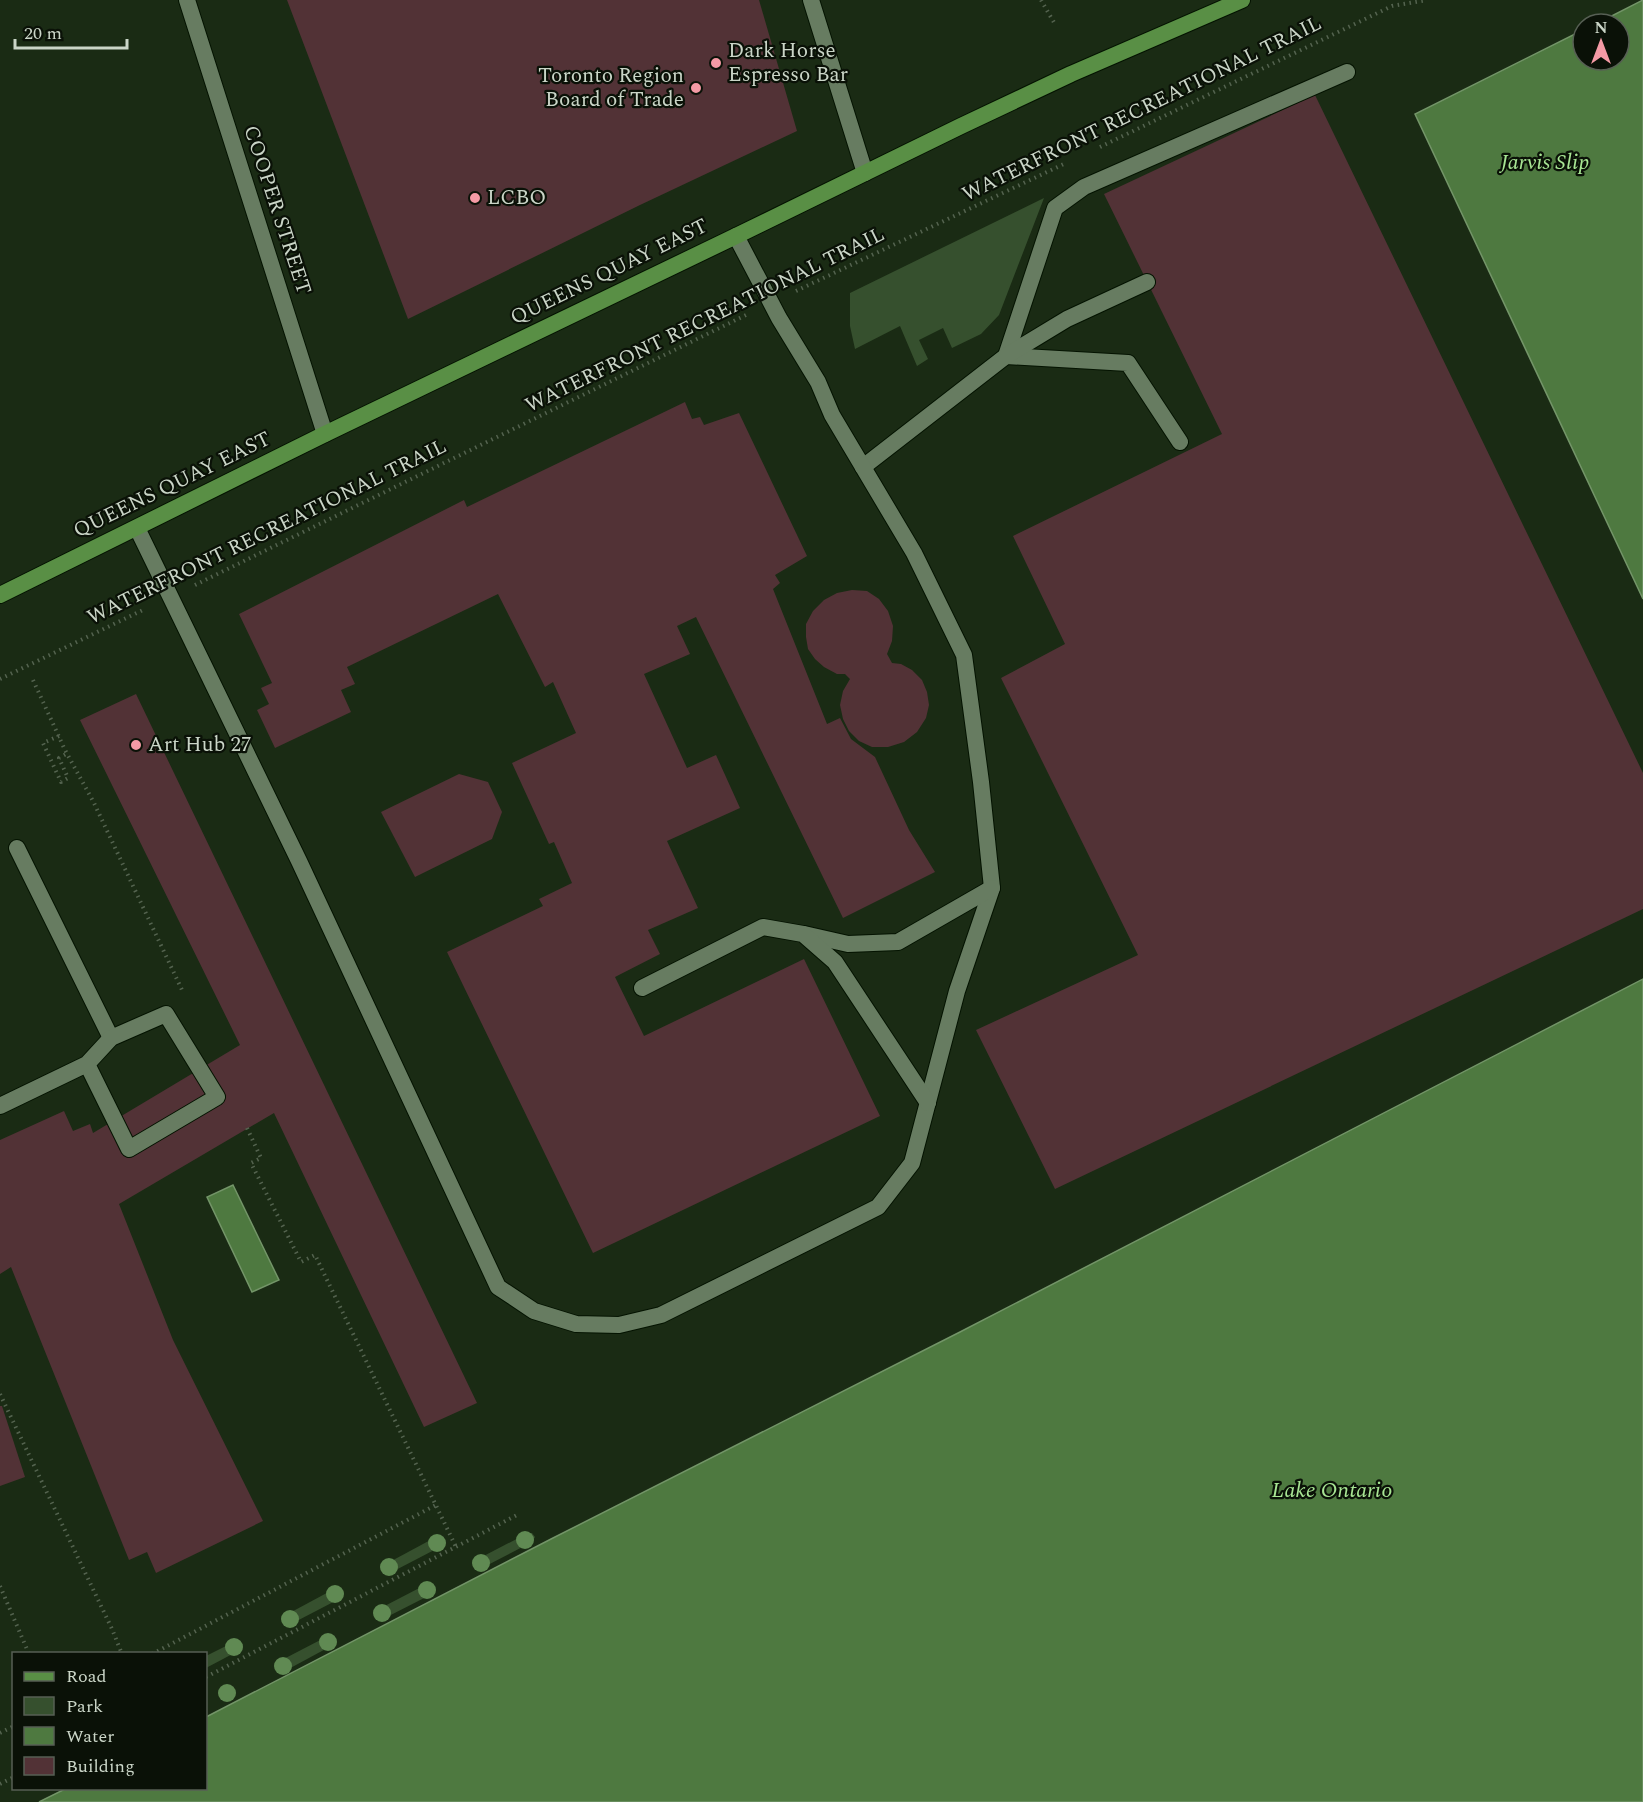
<svg xmlns="http://www.w3.org/2000/svg" width="1643" height="1802" font-family="Spectral,serif">
<rect width="100%" height="100%" fill="#1a2b14"/>
<g fill="#36502e">
<path d="M1044,198L999,315L981,334L952,348L943,328L919,340L928,359L917,366L900,326L855,349L850,326V293Z"/>
<path d="M528,1533H532L535,1537L532,1542L482,1568H476L474,1565L476,1560Z"/>
<path d="M436,1537L440,1538L443,1542L440,1547L390,1573H384L382,1569L384,1565Z"/>
<path d="M427,1584L432,1585L434,1589L432,1594L381,1620L375,1619L374,1616L375,1611Z"/>
<path d="M336,1588L341,1589L344,1593L341,1598L291,1624H285L283,1620L284,1616Z"/>
<path d="M328,1636H333L336,1641L333,1645L283,1672L277,1671L275,1668L276,1663Z"/>
<path d="M236,1641H240L243,1645L240,1650L206,1668V1656Z"/>
</g>
<g fill="#4e7940" stroke="#739568" stroke-width="1.5">
<path d="M1643,0V599L1415,114L1583,30V60H1619V24H1596Z"/>
<path d="M1643,979V1802H39L65,1789L206,1788V1717L553,1538L960,1332Z"/>
<path d="M233,1185L279,1280L252,1292L207,1197Z"/>
</g>
<g fill="#523236">
<path d="M287,0H759L797,131L640,205L408,319Z"/>
<path d="M1315,95L1643,773V909L1055,1189L976,1030L1138,955L1001,678L1065,644L1013,536L1222,434L1104,194Z"/>
<path d="M685,402L692,419L700,417L704,425L739,413L807,556L775,575L780,583L773,589L827,724L840,718L851,739L875,757L909,830L935,872L843,918L696,617L677,626L690,654L644,674L687,768L716,755L740,808L667,841L698,908L648,930L660,954L615,977L644,1036L804,959L880,1116L593,1253L447,952L543,906L539,899L572,883L554,842L549,844L512,763L576,733L553,682L545,687L498,594L347,667L355,684L341,690L351,712L275,748L257,710L269,704L261,688L272,683L239,614L464,500L467,507Z"/>
<path d="M852,590L867,591L879,599L888,611L893,626L892,641L887,654L892,663L901,664L912,670L922,680L927,692L929,705L926,718L917,732L904,742L888,747H872L859,741L849,731L843,719L840,705L843,691L850,679L845,674H837L824,667L815,659L808,649L806,637V624L813,611L824,600L837,593Z"/>
<path d="M136,694L477,1403L424,1427L274,1113L119,1204L173,1340L263,1521L156,1573L147,1552L129,1560L11,1267L0,1274V1140L64,1111L73,1131L90,1124L93,1133L240,1045L80,720Z"/>
<path d="M459,774L488,782L502,812L492,839L415,877L381,812Z"/>
<path d="M0,1406H2L25,1477L0,1486Z"/>
</g>
<g fill="none" stroke-linecap="round" stroke-linejoin="round">
<defs>
<g id="service">
<path d="M1180,442L1128,363L1006,356L1055,208L1084,187L1347,72"/>
<path d="M863,467L1006,356L1067,319L1147,282"/>
<path d="M137,528L299,861L498,1287L534,1311L576,1324L619,1325L661,1315L878,1207L912,1163L957,991L992,888L981,782L964,655L914,553L832,415L818,382L779,318L736,236"/>
<path d="M17,848L111,1038"/>
<path d="M804,934L848,944L898,942L992,888"/>
<path d="M642,988L763,927L803,934L835,962L928,1103"/>
<path d="M0,1106L87,1064L111,1038L166,1014L217,1097L129,1149L87,1064"/>
</g>
<g id="minor">
<path d="M187,0L325,434"/>
<path d="M811,0L865,173"/>
</g>
<path id="primary" d="M0,595L325,434L736,236L961,126L1071,74L1242,0"/>
</defs>
<use href="#service" stroke="#041301" stroke-width="18"/>
<use href="#minor" stroke="#041301" stroke-width="18"/>
<use href="#primary" stroke="#041301" stroke-width="18"/>
<g stroke="#54634f" stroke-width="4" stroke-dasharray="1.5 4.5" stroke-linecap="butt">
<path d="M1041,0L1056,26"/>
<path d="M1100,147L1392,6L1427,0"/>
<path d="M796,291L1066,163"/>
<path d="M195,585L746,315"/>
<path d="M0,679L145,609"/>
<path d="M33,680L65,750L94,803L182,990"/>
<path d="M59,736L43,743L61,782L68,778L59,758L68,753"/>
<path d="M247,1128L261,1158L251,1163L301,1262L315,1255L456,1547"/>
<path d="M0,1394L112,1629L122,1654"/>
<path d="M0,1586L29,1654"/>
<path d="M152,1654L436,1505"/>
<path d="M206,1677L517,1515"/>
<path d="M0,1733L14,1726"/>
<path d="M0,1784L14,1777"/>
</g>
<use href="#service" stroke="#677c61" stroke-width="16"/>
<use href="#minor" stroke="#677c61" stroke-width="16"/>
<use href="#primary" stroke="#598f45" stroke-width="16"/>
</g>
<g fill="#608a53">
<circle cx="525" cy="1540" r="9"/>
<circle cx="437" cy="1543" r="9"/>
<circle cx="481" cy="1563" r="9"/>
<circle cx="389" cy="1567" r="9"/>
<circle cx="427" cy="1590" r="9"/>
<circle cx="335" cy="1594" r="9"/>
<circle cx="382" cy="1613" r="9"/>
<circle cx="290" cy="1619" r="9"/>
<circle cx="328" cy="1642" r="9"/>
<circle cx="234" cy="1647" r="9"/>
<circle cx="283" cy="1666" r="9"/>
<circle cx="227" cy="1693" r="9"/>
</g>
<g fill="#f49aa5" stroke="#0a1107" stroke-width="2">
<circle cx="716" cy="63" r="6"/>
<circle cx="696" cy="88" r="6"/>
<circle cx="475" cy="198" r="6"/>
<circle cx="136" cy="745" r="6"/>
</g>
<g text-anchor="middle" dominant-baseline="central" stroke-width="4.5" stroke-linejoin="round" paint-order="stroke">
<g font-size="21" fill="#cad5c7" stroke="#0a1107" text-anchor="start">
<text x="728" y="51">Dark Horse<tspan x="728" dy="24">Espresso Bar</tspan></text>
<text x="684" y="76" text-anchor="end">Toronto Region<tspan x="684" dy="24">Board of Trade</tspan></text>
<text x="487" y="198">LCBO</text>
<text x="148" y="745">Art Hub 27</text>
</g>
<g font-size="21" fill="#cad5c7" stroke="#0a1107">
<text transform="translate(1142 109) rotate(-26)">WATERFRONT RECREATIONAL TRAIL</text>
<text transform="translate(277 210) rotate(72)">COOPER STREET</text>
<text transform="translate(609 272) rotate(-26)">QUEENS QUAY EAST</text>
<text transform="translate(705 320) rotate(-26)">WATERFRONT RECREATIONAL TRAIL</text>
<text transform="translate(172 485) rotate(-26)">QUEENS QUAY EAST</text>
<text transform="translate(267 532) rotate(-26)">WATERFRONT RECREATIONAL TRAIL</text>
</g>
<g font-size="22" font-style="italic" fill="#a8e694" stroke="#0a1107">
<text x="1545" y="162">Jarvis Slip</text>
<text x="1332" y="1490">Lake Ontario</text>
</g>
</g>
<rect x="12" y="1652" width="195" height="138" fill="#0a1107" stroke="#575f54" stroke-width="1.5"/>
<rect x="24" y="1672" width="30" height="9" fill="#598f45" stroke="#575f54" stroke-width="1.5"/>
<text x="66" y="1682" font-size="18" fill="#cad5c7">Road</text>
<rect x="24" y="1697" width="30" height="18" fill="#36502e" stroke="#575f54" stroke-width="1.5"/>
<text x="66" y="1712" font-size="18" fill="#cad5c7">Park</text>
<rect x="24" y="1727" width="30" height="18" fill="#4e7940" stroke="#575f54" stroke-width="1.5"/>
<text x="66" y="1742" font-size="18" fill="#cad5c7">Water</text>
<rect x="24" y="1757" width="30" height="18" fill="#523236" stroke="#575f54" stroke-width="1.5"/>
<text x="66" y="1772" font-size="18" fill="#cad5c7">Building</text>
<g transform="translate(1601 42)"><circle r="28" fill="#0a1107" stroke="#575f54" stroke-width="1.5"/>
<path d="M0-4.5L10 22L0 15L-10 22Z" fill="#f49aa5"/>
<text y="-9" font-size="16" font-weight="bold" text-anchor="middle" fill="#cad5c7">N</text>
</g>
<path d="M15 39v9h112v-9" fill="none" stroke="#cad5c7" stroke-width="3"/>
<text x="24" y="39" font-size="18" fill="#cad5c7" stroke="#0a1107" stroke-width="4.5" paint-order="stroke">20 m</text>
</svg>
